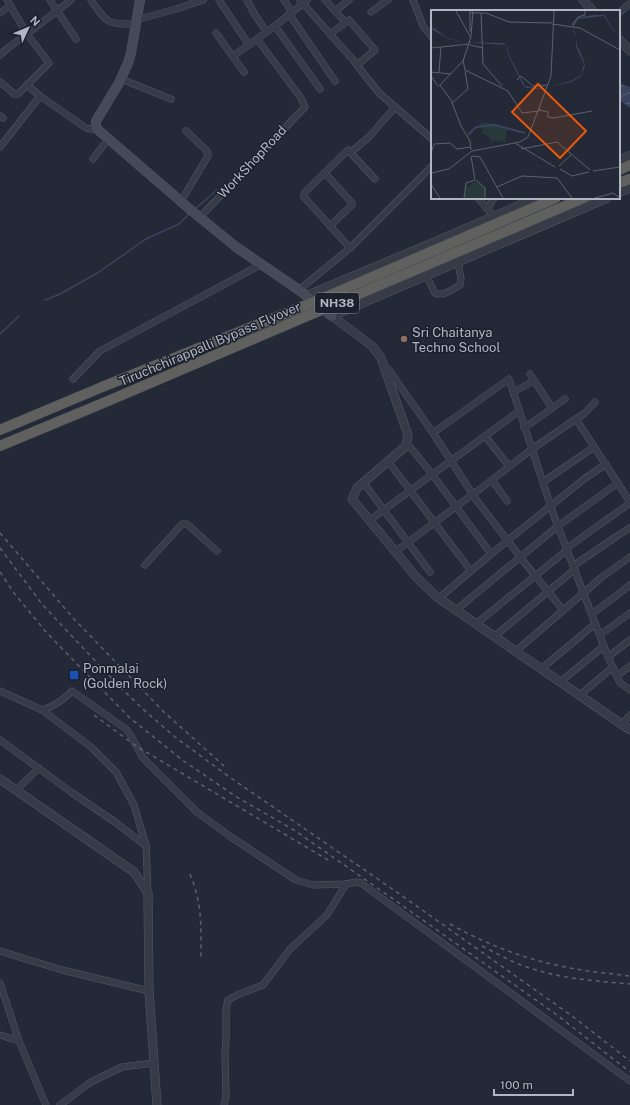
<svg xmlns="http://www.w3.org/2000/svg" width="630" height="1105" font-family="'Public Sans',sans-serif">
<defs>
<pattern id="water-waves" width="16" height="10" patternUnits="userSpaceOnUse"><rect width="16" height="10" fill="#3a445e"/><path d="M0 5q4-4 8 0t8 0" fill="none" stroke="#545d73"/></pattern>
</defs>
<rect width="100%" height="100%" fill="#232936"/>
<path fill="url(#water-waves)" d="M619,83L630,87V108L619,100Z"/>
<g fill="none" stroke-linecap="round" stroke-linejoin="round">
<g stroke="#3a445e" stroke-width="1.5">
<path d="M195,209L217,190"/>
<path d="M45,300L60,294L99,272L146,239L179,224L190,213"/>
<path d="M0,334L19,316"/>
</g>
<defs>
<g id="minor">
<path d="M50,0L76,39"/>
<path d="M71,0L27,34L49,63L27,85L40,96L86,128L91,129L96,128"/>
<path d="M91,0C106,22 107,25 135,24"/>
<path d="M219,0L249,45"/>
<path d="M247,0L255,15L267,32"/>
<path d="M284,0L292,12"/>
<path d="M300,0L330,34"/>
<path d="M325,0L345,22"/>
<path d="M413,0L423,26L432,37"/>
<path d="M335,11L349,0"/>
<path d="M371,12L388,0"/>
<path d="M0,13L10,6"/>
<path d="M619,13L630,3"/>
<path d="M289,14L335,81"/>
<path d="M136,20L176,9L203,0"/>
<path d="M275,26L320,89"/>
<path d="M216,33L244,72"/>
<path d="M257,39L275,26L307,0"/>
<path d="M0,55L8,48L27,34L7,0"/>
<path d="M357,65L375,50L349,20L330,34L354,61L367,78L379,93L432,139"/>
<path d="M121,79L171,99"/>
<path d="M0,82L14,94H18L27,85"/>
<path d="M0,116L3,118"/>
<path d="M0,147L40,96"/>
<path d="M351,152L370,136L395,107"/>
<path d="M93,159L108,139"/>
<path d="M325,173L352,203V205L330,226"/>
<path d="M478,198L494,217"/>
<path d="M181,201L208,156V153L206,150L186,131"/>
<path d="M487,209L494,198"/>
<path d="M200,217L305,107L301,98L257,39L233,56"/>
<path d="M350,248L304,197V194L305,192L348,150L375,179"/>
<path d="M426,275L435,293C443,297 453,289 460,285L461,279L458,262"/>
<path d="M299,290L350,248L432,166"/>
<path d="M385,367L389,370L433,433L477,501L525,563L563,610"/>
<path d="M530,374L552,408"/>
<path d="M73,379L100,351L262,264"/>
<path d="M513,392L534,381"/>
<path d="M576,419L630,502"/>
<path d="M524,428L565,399"/>
<path d="M433,433L509,379L554,516L608,657L620,683L630,690"/>
<path d="M485,436L509,466"/>
<path d="M406,442L432,474L491,554L439,598"/>
<path d="M388,461L471,571"/>
<path d="M492,480L507,501"/>
<path d="M363,482L430,572"/>
<path d="M543,482L594,447"/>
<path d="M370,520L519,411"/>
<path d="M567,548L630,503"/>
<path d="M395,552L492,480L532,449L576,419L585,413L595,402"/>
<path d="M491,554L584,479L606,464"/>
<path d="M145,565L182,524H187L217,551"/>
<path d="M573,566L617,536L630,528"/>
<path d="M456,610L558,526L618,483"/>
<path d="M592,614L630,585"/>
<path d="M476,624L567,550"/>
<path d="M600,635L630,613"/>
<path d="M495,636L575,569"/>
<path d="M516,651L602,577L630,557"/>
<path d="M608,657L630,640"/>
<path d="M541,669L595,624"/>
<path d="M617,676L630,666"/>
<path d="M560,682L604,646"/>
<path d="M0,691L42,710C54,707 63,700 72,691L126,729L131,736L143,758L198,813L231,837L296,880L313,885L346,884L356,882L361,883L630,1081"/>
<path d="M580,695L613,667"/>
<path d="M42,710L91,747L116,772L134,805L146,846L148,893"/>
<path d="M622,724L630,715"/>
<path d="M0,740L71,792L115,822L146,846"/>
<path d="M16,790L39,768"/>
<path d="M0,951L62,970L149,991"/>
<path d="M0,983L19,1041L46,1105"/>
<path d="M0,1035L19,1041"/>
<path d="M60,1105L91,1082L122,1067L154,1063"/>
<path d="M224,1105L226,1097L225,1052L226,1039V1010L228,1000L237,995L263,985L290,949L327,915L346,884"/>
</g>
<g id="tertiary">
<path d="M583,0L593,11"/>
<path d="M619,39L630,51"/>
<path d="M619,160L630,155"/>
<path d="M619,193L630,188"/>
<path d="M607,198L332,316L372,346L381,358L408,435L406,446L357,488L352,499L417,578L437,597L630,730"/>
<path d="M306,296L444,238L536,198"/>
<path d="M0,779L134,872L148,893L149,991L157,1105"/>
</g>
<path id="secondary" d="M140,0L131,53L128,63L119,83L96,121V128L192,211L236,247L299,290L332,316"/>
<g id="trunk">
<path d="M619,170L630,165"/>
<path d="M619,183L630,179"/>
<path d="M567,205L584,198"/>
<path d="M0,430L102,387"/>
<path d="M0,446L108,401"/>
</g>
</defs>
<use href="#minor" stroke="#545965" stroke-width="7"/>
<use href="#tertiary" stroke="#545965" stroke-width="9"/>
<use href="#secondary" stroke="#545965" stroke-width="10"/>
<use href="#trunk" stroke="#414652" stroke-width="11"/>
<use href="#minor" stroke="#363b47" stroke-width="6"/>
<use href="#tertiary" stroke="#363b47" stroke-width="8"/>
<use href="#secondary" stroke="#454a59" stroke-width="9"/>
<use href="#trunk" stroke="#60605e" stroke-width="10"/>
<g stroke="#5b6170" stroke-width="1.5" stroke-dasharray="4 4" stroke-linecap="butt">
<path d="M0,533L74,619L164,712L224,766"/>
<path d="M0,548L42,604L66,630L122,689L143,709L175,737L228,776L401,895L572,1016L630,1061"/>
<path d="M0,572L14,593L46,632L80,667L130,718L185,762L235,796L294,830L396,901L557,1015L630,1072"/>
<path d="M94,715L136,746L328,860"/>
<path d="M190,874C192,880 195,886 196,892C202,913 201,935 201,957"/>
<path d="M450,924C484,943 519,957 556,965C581,971 605,973 630,976"/>
<path d="M482,946C498,954 513,963 530,968C562,979 596,981 630,984"/>
</g>
<defs>
<g id="trunk-bridge">
<path d="M102,387L314,302L556,198"/>
<path d="M108,401L567,205"/>
</g>
</defs>
<use href="#trunk-bridge" stroke="#414652" stroke-width="11" stroke-linecap="butt"/>
<use href="#trunk-bridge" stroke="#60605e" stroke-width="10"/>
</g>
<circle fill="#8d6e63" stroke="#1c202c" stroke-width="1.5" cx="404" cy="339" r="4"/>
<rect fill="#1a4fb4" stroke="#1c202c" stroke-width="1.5" x="69" y="670" width="10" height="10" rx="2"/>
<g text-anchor="middle" dominant-baseline="central" stroke-width="3" stroke-linejoin="round" paint-order="stroke">
<rect fill="#1c202c" stroke="#848996" stroke-width="1" x="315" y="293" width="44" height="20" rx="3"/>
<g font-size="12" font-weight="bold" fill="#b1b6c3">
<text x="337" y="303">NH38</text>
</g>
<g font-size="13" fill="#b1b6c3" stroke="#1c202c">
<text transform="translate(252 162) rotate(-47)">WorkShopRoad</text>
<text transform="translate(210 344) rotate(-23)">Tiruchchirappalli Bypass Flyover</text>
</g>
<g font-size="13" fill="#b1b6c3" stroke="#1c202c" text-anchor="start">
<text x="412" y="332">Sri Chaitanya<tspan x="412" dy="15">Techno School</tspan></text>
<text x="83" y="668">Ponmalai<tspan x="83" dy="15">(Golden Rock)</tspan></text>
</g>
</g>
<g transform="translate(431 10)">
<rect width="189" height="189" fill="#232936"/>
<path d="M54,112L95,123L94,124L76,119L74,132L63,130L61,135L59,128L51,123L52,119L49,117L48,114Z" fill="#29393b"/>
<path d="M41,172H47L54,179L53,188H33L35,176L40,177Z" fill="#29393b"/>
<path d="M162,5H174L182,20L189,21H182L173,6L147,9L142,19L146,28V36L150,43L154,55L153,59L150,66L141,72L108,79L95,78L92,75L78,47L75,35L30,32L18,29L0,19L3,18L17,28L31,32L73,33L76,36L79,47L94,76L110,79L140,71L150,65L153,54L145,37L146,28L142,21V15L146,8Z" fill="#3a445e"/>
<path fill="none" stroke="#3a445e" stroke-width="2" d="M37,125L45,117L64,115L94,123"/>
<path fill="none" stroke="#5c616e" stroke-width="1" d="M25,1L40,28M39,1V22M38,3H55L78,12L121,13M50,3L52,54L71,76M121,14L149,18L189,40M141,15L147,7L154,5V1M40,26L42,1M39,35L52,38M0,38L39,34M32,50L34,60L77,81L91,103L108,101M0,62L20,64M8,62L10,37M0,66L7,76M86,70L90,66L102,76L116,75M9,75L20,90L30,116L39,131L40,140M8,76L32,51L40,27M21,93L37,79L34,61M109,98L108,100L117,102V107L123,108L161,101M84,133L124,157M90,139L126,132L159,160M0,143L3,134L19,133L26,139L40,137M40,146L44,170M41,146L49,147L72,188M128,156L140,145M129,159L141,166L158,162M162,161L189,157M0,163L18,159L41,141L89,132L97,127L120,66L123,1M45,170L54,178V188M0,174L9,188M66,177L91,166L126,168L141,188M33,188L35,173L44,170M164,188L182,183L189,188"/>
<path fill="#e8590c" fill-opacity="0.15" stroke="#e8590c" stroke-width="2" d="M107,74L155,121L129,148L81,102Z"/>
<rect width="189" height="189" fill="none" stroke="#b1b6c3" stroke-width="2"/>
</g>
<g transform="translate(28 28) rotate(46)" stroke="#1c202c" stroke-width="3" paint-order="stroke">
<path d="M0-3L7 15L0 10L-7 15Z" fill="#b1b6c3"/>
<text y="-6" font-size="11" font-weight="bold" text-anchor="middle" fill="#b1b6c3">N</text>
</g>
<path d="M494 1089v6h79v-6" fill="none" stroke="#b1b6c3" stroke-width="2"/>
<text x="500" y="1089" font-size="12" fill="#b1b6c3" stroke="#1c202c" stroke-width="3" paint-order="stroke">100 m</text>
</svg>
